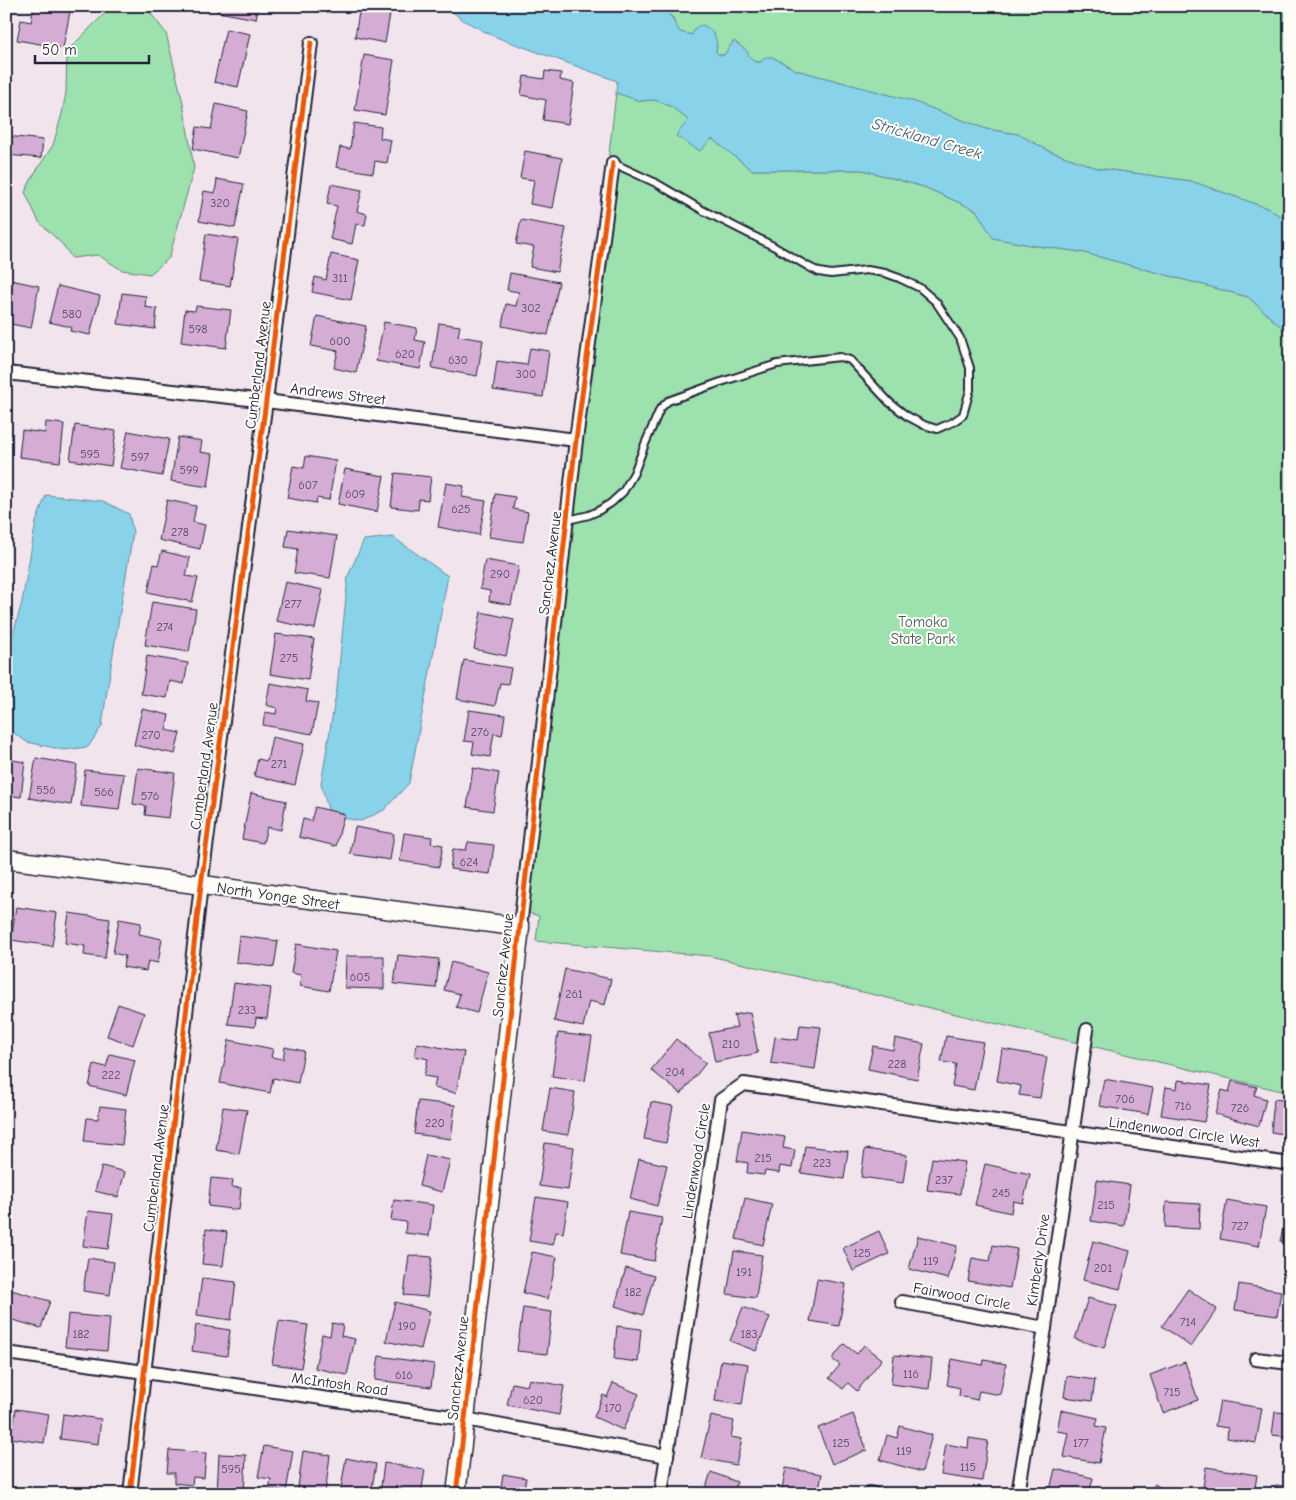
<svg xmlns="http://www.w3.org/2000/svg" width="1296" height="1500" font-family="'Comic Neue',sans-serif">
<rect width="100%" height="100%" fill="#f1e4ec"/>
<filter id="ink" filterUnits="userSpaceOnUse"><feTurbulence type="fractalNoise" baseFrequency=".02" numOctaves="2"/><feDisplacementMap in="SourceGraphic" scale="10" xChannelSelector="R" yChannelSelector="G"/><feConvolveMatrix kernelMatrix="1 2 1 2 8 2 1 2 1" color-interpolation-filters="sRGB"/></filter>
<g filter="url(#ink)">
<g fill="#9de2ae" stroke="#608274">
<path d="M145,6L166,33L183,103L194,168L169,258L150,274L122,270L98,255L72,258L63,245L39,222L25,192L33,176L53,145L62,114L66,93L67,51L109,9Z"/>
<path d="M660,6H1290V222L1267,208L1191,181L1097,168L1049,151L1018,134L986,129L912,101L796,70L772,57L761,62H755L734,41L724,55H719L716,52L717,46L692,35L680,32L675,26L674,19Z"/>
<path d="M616,93L640,101L655,100L672,107L688,120L677,136L712,138L752,170H863L924,187L976,210L994,238L1030,245L1081,252L1248,297L1290,335V1093L710,956L536,941L539,916L522,911Z"/>
</g>
<g fill="#89d3ea" stroke="#608ca4">
<path d="M446,6H659C673,15 672,20 680,32L692,35C694,28 696,26 703,25C715,31 718,39 716,52L719,55H724L734,41L747,51L749,56L755,62H761L765,57H772L796,70L912,101L986,129L1018,134L1049,151L1097,168L1191,181L1267,208L1290,222V335L1248,297L1081,252L1030,245L993,238L976,210L924,187L863,170H752L712,139L700,151L676,136L688,120L672,107L655,100L640,101L616,93L617,81L493,36L461,19Z"/>
<path d="M46,495L103,501L129,514L133,532L106,697L102,726L88,747L64,750L27,742L6,728V659L22,602L36,522Z"/>
<path d="M393,537L448,576L409,783L384,810L361,821L330,816L321,784L337,688L348,576L364,540Z"/>
</g>
<g fill="#d5add4" stroke="#22223b">
<path d="M34,6H71L63,48L17,40L21,20L31,22Z"/>
<path d="M219,6H258L256,19L218,12Z"/>
<path d="M360,6H396V9L391,8L385,43L355,37Z"/>
<path d="M226,29L250,34L238,87L214,82Z"/>
<path d="M364,55L394,60L385,115L355,110Z"/>
<path d="M545,71L561,73L560,80L574,83L568,124L543,120L546,100L521,95L524,76L544,79Z"/>
<path d="M216,104L248,111L238,158L193,149L197,127L211,129Z"/>
<path d="M354,123L381,127L380,138L391,140L387,163L375,161L373,173L336,167L340,147L350,149Z"/>
<path d="M7,136L43,140L41,158L6,155Z"/>
<path d="M525,151L562,158L553,208L530,204L534,180L520,178Z"/>
<path d="M217,179L244,184L235,228L199,221L204,191L215,193Z"/>
<path d="M331,184L362,190L357,211L367,214L365,225L356,224L352,244L330,239L337,206L327,204Z"/>
<path d="M521,220L566,228L557,272L530,267L534,247L516,244Z"/>
<path d="M206,234L238,239L230,286L199,281Z"/>
<path d="M331,254L359,260L351,300L312,292L315,277L326,280Z"/>
<path d="M510,273L559,282L548,335L502,326L506,304L516,306L519,292L507,290Z"/>
<path d="M6,279L39,286L31,328L6,323V312H8L11,302L6,301Z"/>
<path d="M58,286L100,296L90,335L70,331L71,327L49,322Z"/>
<path d="M122,293L146,296L145,307L157,309L155,329L118,324Z"/>
<path d="M196,306L231,310L226,348L181,342L185,310L195,311Z"/>
<path d="M317,316L366,326L356,373L334,368L338,351L311,346Z"/>
<path d="M384,322L417,328L415,340L425,342L420,369L376,361Z"/>
<path d="M439,323L460,326L458,336L483,340L477,376L432,368Z"/>
<path d="M530,348L549,351L543,397L493,390L497,361L527,365Z"/>
<path d="M46,422L64,424L60,462L19,457L22,430L45,433Z"/>
<path d="M75,425L116,431L111,466L70,460Z"/>
<path d="M6,430H11L7,458H6Z"/>
<path d="M128,431L169,439L162,476L120,468Z"/>
<path d="M178,437L202,441L200,452L213,454L208,487L171,481Z"/>
<path d="M306,456L336,461L329,500L317,498L316,503L287,498L293,466L304,468Z"/>
<path d="M345,469L384,476L377,512L338,504Z"/>
<path d="M395,473L431,477L428,500L419,499L418,510L391,507Z"/>
<path d="M446,483L464,486L462,497L486,501L479,535L438,527Z"/>
<path d="M495,494L515,497L513,509L528,512L523,542L489,537Z"/>
<path d="M167,500L196,506L193,522L205,525L200,549L159,540Z"/>
<path d="M288,529L337,536L330,578L294,573L298,549L285,547Z"/>
<path d="M162,551L190,558L186,576L198,578L192,602L148,592L154,564L158,565Z"/>
<path d="M485,560L519,566L511,605L489,601L490,591L480,589Z"/>
<path d="M285,582L323,590L315,629L276,621Z"/>
<path d="M152,602L196,609L189,652L145,645Z"/>
<path d="M481,612L514,619L506,656L474,649Z"/>
<path d="M276,634L314,639L308,680L270,674Z"/>
<path d="M147,656L188,663L184,684L170,681L167,698L141,694Z"/>
<path d="M464,660L511,668L508,684L500,683L495,706L457,699Z"/>
<path d="M270,683L308,690L306,701L318,703L312,734L263,725L265,712L276,714L277,708L266,705Z"/>
<path d="M142,709L169,715L166,730L180,733L175,754L134,745Z"/>
<path d="M469,710L505,715L502,735L494,733L490,757L472,754L474,742L464,741Z"/>
<path d="M272,737L304,744L295,785L254,776L258,759L267,761Z"/>
<path d="M36,758L77,765L71,805L29,798Z"/>
<path d="M6,759L25,762L21,797L6,795Z"/>
<path d="M138,768L175,773L169,818L145,815L146,806L133,804Z"/>
<path d="M473,768L499,773L493,811L467,807Z"/>
<path d="M85,770L124,774L119,810L81,806Z"/>
<path d="M251,793L286,801L281,830L267,827L263,843L242,839Z"/>
<path d="M315,807L344,814L336,846L299,837L303,819L311,821Z"/>
<path d="M355,827L394,834L390,860L350,854Z"/>
<path d="M404,833L432,837L431,843L443,845L439,867L400,861Z"/>
<path d="M468,842L494,845L490,874L450,869L453,849L466,850Z"/>
<path d="M16,907L57,913L52,946L11,940Z"/>
<path d="M69,913L110,919L105,958L84,955L85,946L65,943Z"/>
<path d="M119,919L141,923L139,934L162,939L158,963L148,961L146,971L123,967L125,956L113,953Z"/>
<path d="M239,936L278,941L274,967L236,962Z"/>
<path d="M296,944L336,951L329,991L300,986L301,975L291,973Z"/>
<path d="M398,955L439,959L436,988L394,984Z"/>
<path d="M346,956H384V989L345,988Z"/>
<path d="M451,962L488,972L477,1013L456,1007L460,994L444,990Z"/>
<path d="M565,969L611,979L605,1005L589,1001L583,1027L554,1021Z"/>
<path d="M234,983L271,988L267,1019L256,1018L255,1027L228,1024Z"/>
<path d="M118,1004L144,1013L133,1045L107,1036Z"/>
<path d="M750,1012L758,1053L715,1062L709,1033L737,1027L734,1015Z"/>
<path d="M800,1025L821,1027L815,1069L771,1063L775,1037L798,1040Z"/>
<path d="M558,1033L592,1037L585,1081L552,1076Z"/>
<path d="M946,1036L983,1042L974,1090L952,1086L956,1064L941,1062Z"/>
<path d="M895,1038L924,1044L917,1079L868,1069L873,1046L893,1050Z"/>
<path d="M676,1039L706,1063L681,1094L651,1070Z"/>
<path d="M229,1040L273,1049L271,1057L283,1059L285,1047L304,1051L298,1083L273,1078L270,1093L220,1083Z"/>
<path d="M417,1043L464,1052L456,1093L434,1088L436,1078L424,1076L428,1059L415,1056Z"/>
<path d="M1002,1049L1047,1057L1040,1098L1019,1095L1021,1086L997,1081Z"/>
<path d="M110,1054L135,1060L126,1095L89,1086L94,1064L106,1067Z"/>
<path d="M1104,1079L1153,1088L1148,1114L1099,1106Z"/>
<path d="M1178,1080L1211,1085L1204,1122L1161,1115L1166,1087L1177,1089Z"/>
<path d="M1232,1081L1257,1087L1254,1095L1266,1099L1259,1126L1215,1114L1222,1090L1229,1092Z"/>
<path d="M550,1088L575,1092L568,1135L543,1131Z"/>
<path d="M1274,1099L1290,1101V1135L1271,1132Z"/>
<path d="M418,1101L455,1105L451,1139L414,1134Z"/>
<path d="M651,1102L673,1106L666,1143L644,1139Z"/>
<path d="M100,1106L126,1109L122,1145L84,1141L87,1118L98,1119Z"/>
<path d="M223,1107L247,1110L239,1154L216,1150Z"/>
<path d="M742,1130L785,1137L783,1148L795,1150L792,1168L780,1166L779,1173L765,1171L764,1175L747,1173L748,1163L737,1161Z"/>
<path d="M545,1143L574,1147L568,1190L539,1186Z"/>
<path d="M805,1146L848,1151L844,1179L801,1173Z"/>
<path d="M865,1149L907,1155L903,1183L861,1177Z"/>
<path d="M426,1155L450,1160L442,1192L419,1186Z"/>
<path d="M932,1158L965,1162L960,1194L927,1190Z"/>
<path d="M639,1159L667,1165L657,1206L630,1199Z"/>
<path d="M985,1164L1030,1174L1023,1203L1013,1201L1011,1213L975,1205Z"/>
<path d="M102,1166L125,1172L118,1197L95,1191Z"/>
<path d="M211,1178L233,1180L232,1187L241,1188L239,1210L208,1206Z"/>
<path d="M1097,1180L1130,1185L1124,1226L1091,1221Z"/>
<path d="M536,1197L568,1202L563,1233L556,1232L553,1245L529,1241Z"/>
<path d="M745,1198L772,1204L763,1245L736,1239Z"/>
<path d="M394,1200L433,1205L429,1236L405,1233L406,1222L391,1220Z"/>
<path d="M1227,1200L1266,1207L1259,1246L1220,1239Z"/>
<path d="M1166,1202L1200,1204L1199,1229L1165,1227Z"/>
<path d="M1288,1208L1290,1209V1243L1280,1241Z"/>
<path d="M88,1211L113,1214L108,1249L83,1246Z"/>
<path d="M628,1212L662,1218L654,1261L620,1255Z"/>
<path d="M206,1229L227,1232L223,1266L202,1264Z"/>
<path d="M879,1231L889,1254L853,1271L843,1248Z"/>
<path d="M918,1236L957,1246L948,1279L909,1269Z"/>
<path d="M1093,1241L1130,1251L1120,1289L1083,1280Z"/>
<path d="M993,1245L1017,1249L1010,1288L968,1281L972,1258L990,1261Z"/>
<path d="M734,1251L762,1255L756,1298L727,1294Z"/>
<path d="M532,1252L557,1257L548,1299L523,1293Z"/>
<path d="M409,1255L432,1257L427,1297L404,1295Z"/>
<path d="M88,1258L114,1262L110,1295L83,1291Z"/>
<path d="M626,1268L654,1276L643,1315L615,1306Z"/>
<path d="M202,1278L236,1282L231,1320L197,1315Z"/>
<path d="M817,1279L846,1284L839,1326L810,1321Z"/>
<path d="M1239,1284L1281,1291L1277,1316L1235,1310Z"/>
<path d="M1188,1289L1217,1309L1191,1347L1162,1326Z"/>
<path d="M11,1290L50,1301L41,1328L6,1318V1306Z"/>
<path d="M1088,1298L1117,1306L1104,1348L1075,1339Z"/>
<path d="M395,1302L430,1311L421,1349L386,1341Z"/>
<path d="M743,1307L770,1317L756,1351L730,1341Z"/>
<path d="M523,1308L552,1312L547,1354L517,1351Z"/>
<path d="M68,1314L110,1318L107,1351L65,1347Z"/>
<path d="M279,1321L308,1325L301,1368L272,1364Z"/>
<path d="M332,1323L343,1325L341,1336L355,1339L347,1375L315,1368L322,1334L330,1336Z"/>
<path d="M196,1325L230,1330L227,1356L192,1351Z"/>
<path d="M617,1326L641,1329L638,1362L614,1359Z"/>
<path d="M844,1344L857,1354L864,1345L882,1359L857,1391L848,1383L843,1389L829,1378L840,1365L832,1359Z"/>
<path d="M894,1355L932,1359L929,1389L891,1384Z"/>
<path d="M379,1356L434,1364L431,1387L375,1380Z"/>
<path d="M952,1359L983,1365L984,1360L1006,1364L1000,1395L979,1391L977,1400L959,1396L960,1388L947,1385Z"/>
<path d="M721,1360L748,1364L742,1405L715,1401Z"/>
<path d="M1185,1362L1198,1400L1163,1413L1150,1375Z"/>
<path d="M1067,1376L1095,1380L1092,1401L1064,1397Z"/>
<path d="M529,1379L564,1386L559,1415L507,1405L512,1383L527,1386Z"/>
<path d="M613,1383L639,1394L623,1430L594,1417L603,1395L607,1397Z"/>
<path d="M1220,1401L1262,1408L1256,1443L1227,1438L1228,1428L1215,1426Z"/>
<path d="M16,1409L49,1414L44,1443L11,1438Z"/>
<path d="M1061,1410L1098,1418L1096,1426L1106,1428L1099,1463L1064,1457L1069,1433L1057,1431Z"/>
<path d="M1275,1412L1290,1413V1437L1272,1435Z"/>
<path d="M63,1414L101,1419L98,1444L60,1439Z"/>
<path d="M853,1414L867,1450L832,1464L818,1428Z"/>
<path d="M711,1416L734,1421L731,1437L742,1439L736,1465L701,1458Z"/>
<path d="M900,1426L932,1435L922,1472L880,1460L887,1435L897,1438Z"/>
<path d="M969,1438L988,1441L982,1481L941,1475L946,1444L968,1448Z"/>
<path d="M264,1446L293,1451L286,1492L269,1489L271,1479L258,1477Z"/>
<path d="M169,1450L206,1453L204,1478L193,1477L192,1485L174,1483V1473H167Z"/>
<path d="M303,1451L330,1455L325,1494H297Z"/>
<path d="M219,1454L246,1455L244,1494L217,1493Z"/>
<path d="M346,1458L376,1464L371,1494H340Z"/>
<path d="M384,1463L425,1470L421,1494H380Z"/>
<path d="M1206,1467L1257,1475L1254,1494H1202Z"/>
<path d="M786,1468L822,1474L818,1494H781Z"/>
<path d="M1055,1469L1093,1478L1089,1494H1049Z"/>
<path d="M711,1472L737,1482L733,1494H704Z"/>
<path d="M503,1474L526,1478L523,1494H500Z"/>
<path d="M1155,1484L1170,1494H1149Z"/>
<path d="M1277,1485L1290,1487V1494H1275Z"/>
<path d="M590,1487L620,1490V1494H589Z"/>
</g>
<g fill="none" stroke-linecap="round" stroke-linejoin="round">
<defs>
<path id="lane" d="M568,520L589,515L598,511L611,503L623,492L634,473L645,444L660,409L668,401L718,383L777,364L840,357L850,360L889,402L907,416L924,425L937,429L953,422L963,415L970,390V368L960,338L936,302L920,288L899,278L885,273L867,270L831,274L819,272L809,267L773,246L704,211L656,183L613,163"/>
<g id="street">
<path d="M6,373L266,401L576,440"/>
<path d="M520,927L576,440L613,163"/>
<path d="M902,1302L1045,1328"/>
<path d="M6,1353L145,1372L465,1419L667,1456"/>
<path d="M1256,1359L1290,1363"/>
<path d="M869,1493L874,1494"/>
<path d="M130,1494L201,885L266,401L311,43"/>
<path d="M661,1494L721,1100L744,1084L1290,1164"/>
<path d="M1018,1494L1045,1328L1087,1030"/>
</g>
<path id="secondary" d="M6,859L520,927L465,1419L456,1494"/>
</defs>
<use href="#lane" stroke="#22223b" stroke-width="10"/>
<use href="#street" stroke="#22223b" stroke-width="16"/>
<use href="#secondary" stroke="#22223b" stroke-width="21"/>
<use href="#lane" stroke="#fdfcf7" stroke-width="6"/>
<use href="#street" stroke="#fdfcf7" stroke-width="12"/>
<use href="#secondary" stroke="#fdfcf7" stroke-width="18"/>
<defs>
<g id="cycleway">
<path d="M130,1494L201,885L266,401L311,43"/>
<path d="M456,1494L465,1419L520,927L576,440L613,163"/>
</g>
</defs>
<use href="#cycleway" stroke="#fdfcf7" stroke-width="8"/>
<use href="#cycleway" stroke="#e8590c" stroke-width="5"/>
</g>
</g>
<g text-anchor="middle" dominant-baseline="central" stroke-width="4" stroke-linejoin="round" paint-order="stroke">
<g font-size="12" fill="#4f4561">
<text x="220" y="203">320</text>
<text x="340" y="278">311</text>
<text x="531" y="308">302</text>
<text x="72" y="314">580</text>
<text x="198" y="329">598</text>
<text x="340" y="341">600</text>
<text x="405" y="354">620</text>
<text x="458" y="360">630</text>
<text x="526" y="374">300</text>
<text x="90" y="454">595</text>
<text x="140" y="457">597</text>
<text x="189" y="470">599</text>
<text x="308" y="485">607</text>
<text x="355" y="494">609</text>
<text x="461" y="509">625</text>
<text x="180" y="532">278</text>
<text x="500" y="574">290</text>
<text x="293" y="604">277</text>
<text x="165" y="627">274</text>
<text x="289" y="658">275</text>
<text x="480" y="732">276</text>
<text x="151" y="735">270</text>
<text x="279" y="764">271</text>
<text x="46" y="790">556</text>
<text x="104" y="792">566</text>
<text x="150" y="796">576</text>
<text x="469" y="862">624</text>
<text x="360" y="977">605</text>
<text x="574" y="994">261</text>
<text x="247" y="1010">233</text>
<text x="731" y="1044">210</text>
<text x="897" y="1064">228</text>
<text x="675" y="1072">204</text>
<text x="111" y="1075">222</text>
<text x="1125" y="1099">706</text>
<text x="1183" y="1106">716</text>
<text x="1240" y="1108">726</text>
<text x="435" y="1123">220</text>
<text x="763" y="1158">215</text>
<text x="822" y="1163">223</text>
<text x="944" y="1180">237</text>
<text x="1001" y="1193">245</text>
<text x="1106" y="1205">215</text>
<text x="1240" y="1226">727</text>
<text x="862" y="1253">125</text>
<text x="931" y="1261">119</text>
<text x="1103" y="1268">201</text>
<text x="744" y="1272">191</text>
<text x="633" y="1292">182</text>
<text x="1188" y="1322">714</text>
<text x="407" y="1326">190</text>
<text x="81" y="1334">182</text>
<text x="749" y="1334">183</text>
<text x="911" y="1374">116</text>
<text x="404" y="1375">616</text>
<text x="1172" y="1392">715</text>
<text x="533" y="1400">620</text>
<text x="613" y="1408">170</text>
<text x="841" y="1443">125</text>
<text x="1081" y="1443">177</text>
<text x="904" y="1451">119</text>
<text x="968" y="1467">115</text>
<text x="231" y="1469">595</text>
</g>
<g font-size="15" fill="#22223b" stroke="#fdfcf7">
<text transform="translate(258 365) rotate(-83)">Cumberland Avenue</text>
<text transform="translate(338 394) rotate(7)">Andrews Street</text>
<text transform="translate(550 563) rotate(-83)">Sanchez Avenue</text>
<text transform="translate(204 766) rotate(-82)">Cumberland Avenue</text>
<text transform="translate(278 896) rotate(8)">North Yonge Street</text>
<text transform="translate(503 965) rotate(-84)">Sanchez Avenue</text>
<text transform="translate(1184 1132) rotate(8)">Lindenwood Circle West</text>
<text transform="translate(696 1161) rotate(-81)">Lindenwood Circle</text>
<text transform="translate(156 1168) rotate(-83)">Cumberland Avenue</text>
<text transform="translate(1038 1260) rotate(-82)">Kimberly Drive</text>
<text transform="translate(962 1296) rotate(10)">Fairwood Circle</text>
<text transform="translate(458 1368) rotate(-84)">Sanchez Avenue</text>
<text transform="translate(340 1384) rotate(8)">McIntosh Road</text>
</g>
<g font-size="15" fill="#475c5e" stroke="#fdfcf7">
<text x="923" y="622">Tomoka<tspan x="923" dy="17">State Park</tspan></text>
</g>
<g font-size="16" font-style="italic" fill="#415770" stroke="#fdfcf7">
<text transform="translate(927 139) rotate(16)">Strickland Creek</text>
</g>
</g>
<rect width="1296" height="1500" fill="none" stroke="#fdfcf7" stroke-width="25"/>
<rect x="12" y="12" width="1271" height="1475" fill="none" stroke="#22223b" stroke-width="2" filter="url(#ink)"/>
<path d="M35 55v8h114v-8" fill="none" stroke="#22223b" stroke-width="2.5"/>
<text x="42" y="55" font-size="15" fill="#22223b" stroke="#fdfcf7" stroke-width="4" paint-order="stroke">50 m</text>
</svg>
